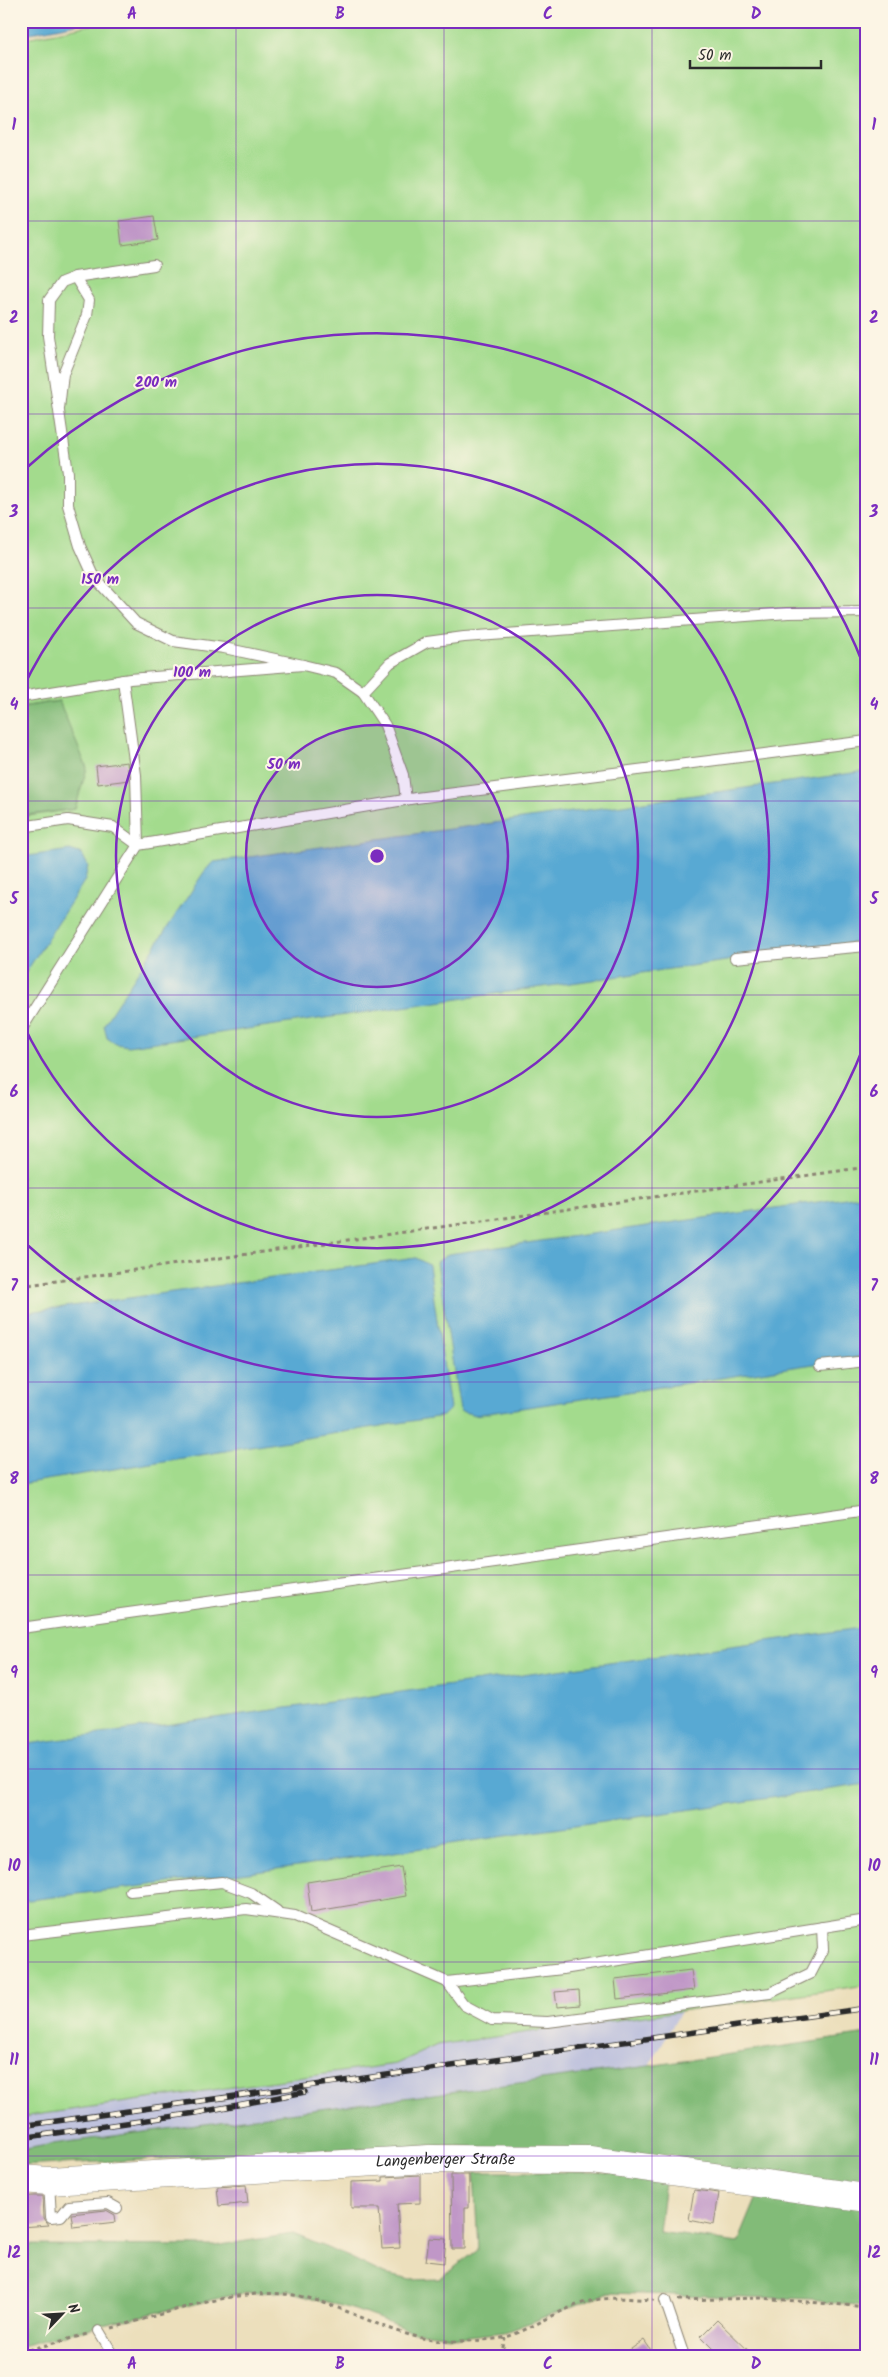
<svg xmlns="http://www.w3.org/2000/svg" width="888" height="2377" font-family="Kalam,sans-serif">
<rect width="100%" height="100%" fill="#fcf5e5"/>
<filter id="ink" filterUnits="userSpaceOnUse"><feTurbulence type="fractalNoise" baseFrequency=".02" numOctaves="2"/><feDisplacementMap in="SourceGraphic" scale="10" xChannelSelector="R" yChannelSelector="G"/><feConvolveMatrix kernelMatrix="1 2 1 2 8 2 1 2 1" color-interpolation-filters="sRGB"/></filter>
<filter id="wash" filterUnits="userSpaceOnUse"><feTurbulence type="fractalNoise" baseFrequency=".0096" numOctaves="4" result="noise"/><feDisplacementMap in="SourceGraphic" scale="20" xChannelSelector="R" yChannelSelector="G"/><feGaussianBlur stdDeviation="1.12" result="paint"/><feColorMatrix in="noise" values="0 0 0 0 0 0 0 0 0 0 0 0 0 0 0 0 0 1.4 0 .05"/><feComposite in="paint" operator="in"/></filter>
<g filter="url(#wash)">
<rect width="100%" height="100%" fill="#ecdfbc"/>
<path fill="#bfc2dd" d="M682,2010L649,2066L52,2144L21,2150V2117L396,2064L437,2045Z"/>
<path fill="#a3db8d" stroke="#67835c" d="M110,21H867V1985L437,2045L396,2064L21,2117V817L75,809L59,701L21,707V39Z"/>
<g fill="#82bb78" stroke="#567352">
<path d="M59,701L87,768L75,809L21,816V707Z"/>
<path d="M867,2034V2196L591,2157L444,2145L21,2166V2150L52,2144L649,2066Z"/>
<path d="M474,2172H602L665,2181L659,2232L738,2243L762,2185L867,2200V2308L813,2299L607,2293L505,2332L458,2337L413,2331L355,2310L289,2291L238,2294L103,2325L21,2346V2245L214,2246L293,2234L349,2257L384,2274L411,2280L439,2279L478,2250Z"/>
</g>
<g fill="#59a9d3" stroke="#426a7f">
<path d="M21,21H92L21,35Z"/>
<path d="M867,771V941L128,1046L116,1044L107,1038L104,1025L111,1013L204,872L213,862Z"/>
<path d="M70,850L82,854L88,866L85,880L21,980V857Z"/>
<path d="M867,1195V1356L475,1415L460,1411L437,1262L448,1254Z"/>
<path d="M416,1258L429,1265L450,1409L443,1416L21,1484V1313Z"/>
<path d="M867,1627V1784L249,1873L21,1901V1745Z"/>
</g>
<g id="blocks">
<g fill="#c097c7">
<path d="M154,216L158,240L122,245L119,221Z"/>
<path d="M127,762L129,780L98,784L96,766Z"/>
<path d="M401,1867L406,1896L311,1912L307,1882Z"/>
<path d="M691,1970L694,1990L617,1999L615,1979Z"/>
<path d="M579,1990L580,2005L557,2007L555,1992Z"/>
<path d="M420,2175V2203L397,2204L400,2248L382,2249L379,2208H351V2182L383,2181V2177Z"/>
<path d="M451,2175H469V2208H465V2249H452Z"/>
<path d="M246,2185L248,2203L219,2206L217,2187Z"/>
<path d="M694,2190L719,2193L714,2225L689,2220Z"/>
<path d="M33,2196H43L44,2218L49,2225L21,2227V2197Z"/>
<path d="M106,2210L115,2215L116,2222L73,2227L71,2214Z"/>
<path d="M429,2238L446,2239L444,2263L426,2261Z"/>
<path d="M717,2320L754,2356H721L701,2336Z"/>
<path d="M644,2340L655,2356H621Z"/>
</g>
</g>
</g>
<g filter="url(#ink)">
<use href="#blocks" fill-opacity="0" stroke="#8c8574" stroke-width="1"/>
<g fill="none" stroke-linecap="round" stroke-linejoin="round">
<defs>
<g id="service">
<path d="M75,277L154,265"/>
<path d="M59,409L63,374L87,315L89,300L75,277L62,282L49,300L48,336L68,473V505L80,546L94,577L136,623L173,641L224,648L303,665"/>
<path d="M123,680L136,775L138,845"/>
<path d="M363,692L390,663L427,642L464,637L788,613L867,612"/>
<path d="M21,697L130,679L303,665L336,673L363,692L385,725L403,775L406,800"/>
<path d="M21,827L68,820L113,827L138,845"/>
<path d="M735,958L867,946"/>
<path d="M21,1030L138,845L416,798L867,741"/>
<path d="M820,1366L867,1361"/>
<path d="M21,1628L867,1510"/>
<path d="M130,1891L222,1882L251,1893L277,1911"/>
<path d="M21,1935L246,1909L295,1916L447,1982L563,1969L867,1920"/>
<path d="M447,1982L464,2005L492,2020L548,2022L770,1993L811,1973L823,1950L822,1927"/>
<path d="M49,2182L51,2217L61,2216L69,2206L108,2203L117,2208"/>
<path d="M665,2300L684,2356"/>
<path d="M99,2331L114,2356"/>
</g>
<g id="secondary">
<path id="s1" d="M21,2179L49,2181L429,2159L591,2160L867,2198"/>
</g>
</defs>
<use href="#service" stroke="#8c8574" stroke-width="12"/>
<use href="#secondary" stroke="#8c8574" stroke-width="29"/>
<g stroke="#8c8574" stroke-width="3" stroke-dasharray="4 4" stroke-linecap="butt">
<path d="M21,1286L867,1167"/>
<path d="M678,2300L761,2298L867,2307"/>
<path d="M112,2328C173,2312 251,2281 312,2299C356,2312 396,2337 442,2341C454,2342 496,2340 506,2337C535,2328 560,2308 590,2301C610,2296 633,2299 654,2300"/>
<path d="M21,2352L87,2334"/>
<path d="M501,2356L505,2338"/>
</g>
<use href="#service" stroke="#fff" stroke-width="10"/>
<use href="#secondary" stroke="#fff" stroke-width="28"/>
<defs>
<g id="rail">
<path d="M21,2126L867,2008"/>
<path d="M21,2138L196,2113L305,2092"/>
</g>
</defs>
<use href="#rail" stroke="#2b2b2b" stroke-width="5.5"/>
<use href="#rail" stroke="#fcf5e5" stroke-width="4" stroke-dasharray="11" stroke-linecap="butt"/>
</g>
</g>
<path fill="none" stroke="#7b2cbf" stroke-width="1" stroke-opacity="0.55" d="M236,21V2356M444,21V2356M652,21V2356M21,221H867M21,414H867M21,608H867M21,801H867M21,995H867M21,1188H867M21,1382H867M21,1575H867M21,1769H867M21,1962H867M21,2156H867"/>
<circle cx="377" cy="856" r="131" fill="#7b2cbf" fill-opacity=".12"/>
<g fill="none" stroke="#7b2cbf" stroke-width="2.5">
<circle cx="377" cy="856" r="131"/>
<circle cx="377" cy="856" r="261"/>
<path d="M22 690A392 392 0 1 1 22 1022"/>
<path d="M865 1043A523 523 0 0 1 24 1242M24 470A523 523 0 0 1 865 669"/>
</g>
<g text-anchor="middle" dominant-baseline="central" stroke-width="4" stroke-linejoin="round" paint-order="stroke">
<g font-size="16" fill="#2b2b2b" stroke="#fcf5e5">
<text stroke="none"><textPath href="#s1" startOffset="425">Langenberger Straße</textPath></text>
</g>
</g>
<circle cx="377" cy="856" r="8" fill="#7b2cbf" stroke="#fcf5e5" stroke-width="2.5"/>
<g font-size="15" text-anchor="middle" font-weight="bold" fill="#7b2cbf" stroke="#fcf5e5" stroke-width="4" stroke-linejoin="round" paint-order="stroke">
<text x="156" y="387">200 m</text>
<text x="100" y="584">150 m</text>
<text x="192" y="677">100 m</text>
<text x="284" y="769">50 m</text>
</g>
<rect width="888" height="2377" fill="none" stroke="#fcf5e5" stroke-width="55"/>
<g transform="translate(62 2314) rotate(65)" stroke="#fcf5e5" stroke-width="4" paint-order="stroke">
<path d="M0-4L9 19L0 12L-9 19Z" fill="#2b2b2b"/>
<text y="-8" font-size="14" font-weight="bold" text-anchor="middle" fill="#2b2b2b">N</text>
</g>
<path d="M690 60v8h131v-8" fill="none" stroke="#2b2b2b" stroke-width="2.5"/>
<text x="698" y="60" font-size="15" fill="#2b2b2b" stroke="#fcf5e5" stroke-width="4" paint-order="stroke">50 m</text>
<rect x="28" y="28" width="832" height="2322" fill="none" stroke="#7b2cbf" stroke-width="2"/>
<g font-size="16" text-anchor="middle" font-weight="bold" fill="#7b2cbf">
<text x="132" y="19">A</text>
<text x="340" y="19">B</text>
<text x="548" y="19">C</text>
<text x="756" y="19">D</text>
<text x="14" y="130">1</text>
<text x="874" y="130">1</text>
<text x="14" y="323">2</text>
<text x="874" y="323">2</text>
<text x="14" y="517">3</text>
<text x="874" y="517">3</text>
<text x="14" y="710">4</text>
<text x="874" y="710">4</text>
<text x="14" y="904">5</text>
<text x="874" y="904">5</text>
<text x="14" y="1097">6</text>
<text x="874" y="1097">6</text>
<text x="14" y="1291">7</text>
<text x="874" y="1291">7</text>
<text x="14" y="1484">8</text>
<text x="874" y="1484">8</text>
<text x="14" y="1678">9</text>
<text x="874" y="1678">9</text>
<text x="14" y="1871">10</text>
<text x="874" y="1871">10</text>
<text x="14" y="2065">11</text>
<text x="874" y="2065">11</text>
<text x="14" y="2258">12</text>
<text x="874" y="2258">12</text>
<text x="132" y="2369">A</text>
<text x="340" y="2369">B</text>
<text x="548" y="2369">C</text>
<text x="756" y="2369">D</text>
</g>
</svg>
